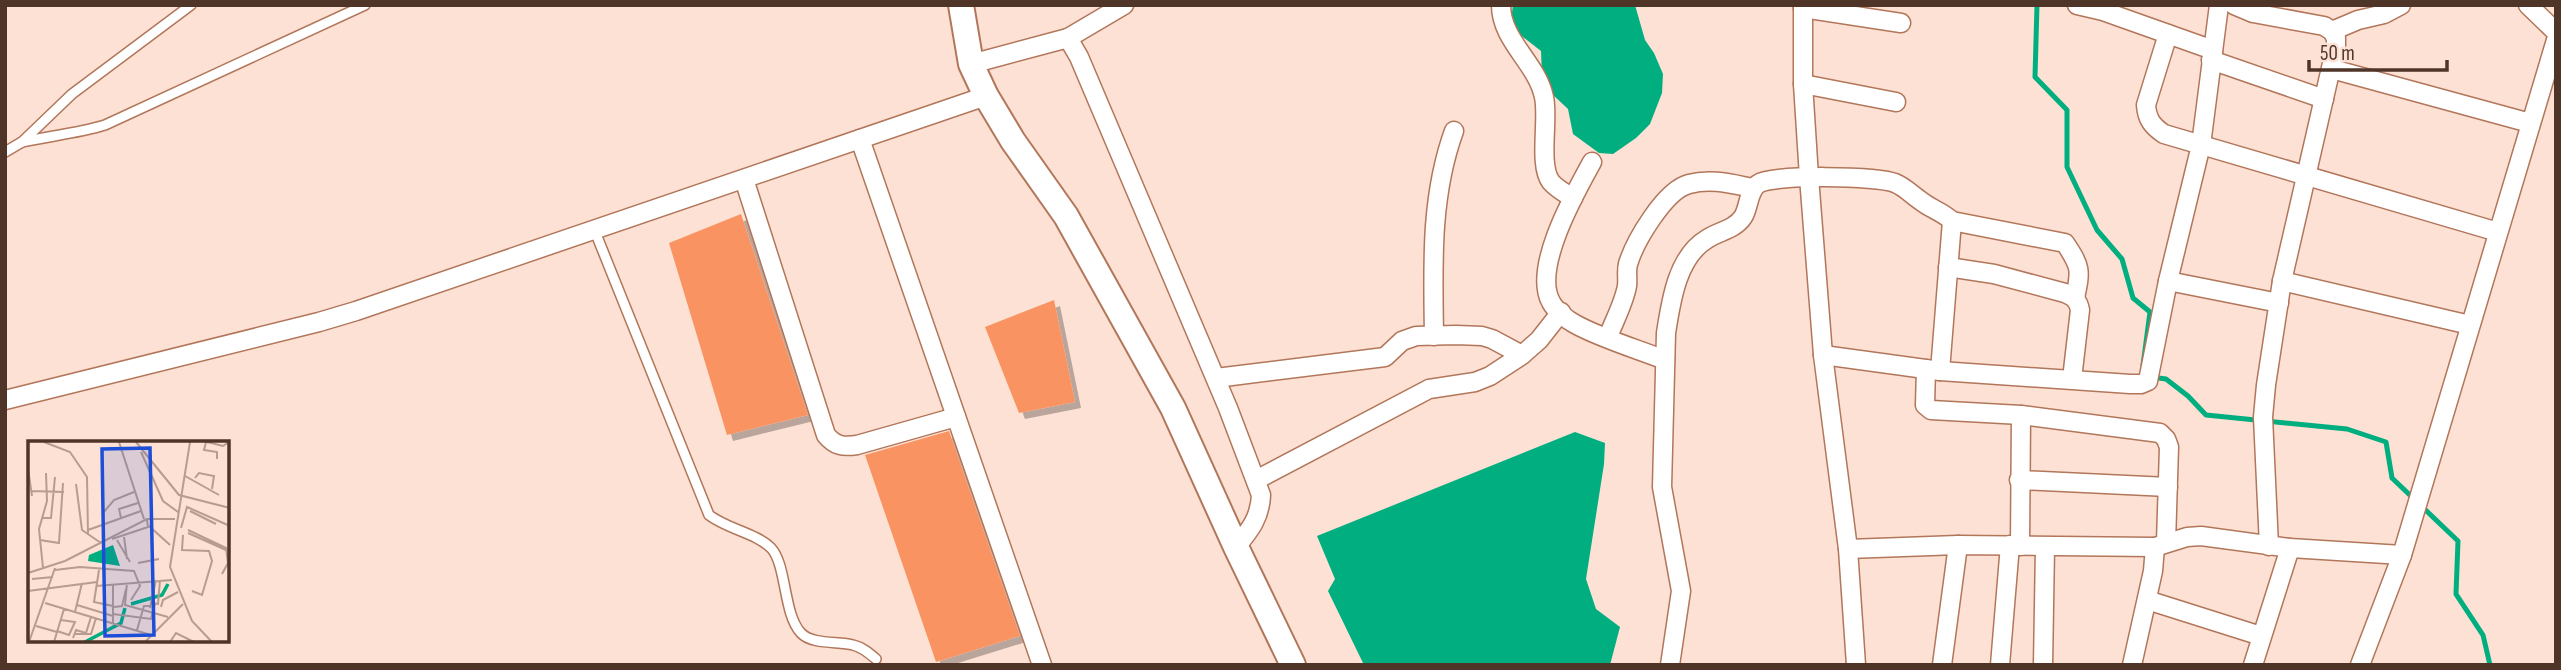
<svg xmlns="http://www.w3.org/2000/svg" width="2561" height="670" font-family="'Sofia Sans Condensed',sans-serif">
<defs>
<filter id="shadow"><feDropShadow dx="6" dy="6" stdDeviation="0" flood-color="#0004"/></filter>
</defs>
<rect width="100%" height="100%" fill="#fce1d4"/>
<g fill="#00ae80">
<path d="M1513,5H1635L1645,40L1654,53L1663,74L1662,93L1650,124L1636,138L1613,154L1599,153L1573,134L1568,109L1551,93L1542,77L1541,51L1510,27Z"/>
<path d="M1575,432L1605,443L1604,464L1586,579L1596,609L1620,627L1610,665H1364L1328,591L1335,579L1317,536Z"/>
</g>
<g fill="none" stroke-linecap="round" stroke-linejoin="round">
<g stroke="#00ae80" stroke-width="5">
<path d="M2037,5L2035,77L2067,110V167L2097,230L2122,259L2133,298L2150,312L2143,365"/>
<path d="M2151,377L2166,379L2188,396L2206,415L2347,429L2386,442L2392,478L2458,541L2456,594L2483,635L2490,665"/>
</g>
</g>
<g fill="#f99462" filter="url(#shadow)">
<path d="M741,214L808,415L727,435L669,243Z"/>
<path d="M1054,300L1075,402L1019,413L985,327Z"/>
<path d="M949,431L1020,636L936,662L865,455Z"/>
</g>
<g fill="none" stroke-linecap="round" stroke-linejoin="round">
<defs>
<g id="service">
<path d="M22,142C50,136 79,133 105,125L365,5"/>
<path d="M5,152L22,142L72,94L191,5"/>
<path d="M594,229L709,515C727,529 756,533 771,548C787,565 783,614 801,633C812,645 839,641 853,645C862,647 869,653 876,659"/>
</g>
<g id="minor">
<path d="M1501,5C1501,41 1537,63 1544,97C1549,119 1538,165 1551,182C1557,189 1565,193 1573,198"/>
<path d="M1803,5V84L1809,177L1823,355L1848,549L1856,665"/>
<path d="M2077,5L2103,11L2213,50"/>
<path d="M2234,5L2253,13L2324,26L2332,31L2336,38V46L2282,281L2266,385L2263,417L2269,546"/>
<path d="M2528,5L2556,32"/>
<path d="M1803,8L1901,23"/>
<path d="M2332,31L2358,20L2384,14L2401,5"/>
<path d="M2168,34L2146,105C2147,119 2152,126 2164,134L2498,232"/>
<path d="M1068,38L1124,5"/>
<path d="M2211,60L2324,99"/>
<path d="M971,64L1068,38L1079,57L1228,408L1261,495C1260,518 1250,530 1236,547"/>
<path d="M2332,69L2530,123"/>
<path d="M1803,84L1896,102"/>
<path d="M860,139L1042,665"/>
<path d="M1592,162C1575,193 1532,268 1551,302C1555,310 1567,320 1575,324C1600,338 1637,349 1665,360"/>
<path d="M744,179L826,435C835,446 843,447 857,445L956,417"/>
<path d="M1948,267L1994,274L2065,293C2074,297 2078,300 2080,310L2072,379"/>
<path d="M2168,281L2279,303"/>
<path d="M2282,281L2470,325"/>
<path d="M1434,336C1433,266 1430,197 1454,131"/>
<path d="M1608,337C1614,321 1624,303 1627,286C1628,279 1626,271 1628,264C1635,241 1665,190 1689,184C1711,178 1732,184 1753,188"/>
<path d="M1823,355L1940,371L2130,384H2141L2148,381L2168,281L2201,145L2219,5"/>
<path d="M1926,369L1925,405L1931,410L2021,415L2160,433L2166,439L2169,447L2166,543"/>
<path d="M1940,371L1952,221"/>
<path d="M1216,378L1385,357L1402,341L1416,336L1456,335L1482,336L1492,339L1522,355"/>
<path d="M5,400L319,322L356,311L986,96"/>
<path d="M1256,480L1429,389L1475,382L1490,376L1522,355L1539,340L1561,312"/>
<path d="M2019,480L2168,487"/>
<path d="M2020,546L2021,415"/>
<path d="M1848,549L1958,545L2155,547L2187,537L2201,536L2290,548L2402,555"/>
<path d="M2147,600L2261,636"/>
<path d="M1670,665L1681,591L1662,487L1666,333C1671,301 1677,257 1707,239C1719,231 1734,230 1743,217C1749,208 1748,191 1758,184C1772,174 1878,176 1895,183C1905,187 1912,195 1921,201C1931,209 1943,212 1952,221L2065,243C2081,267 2081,270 2075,298"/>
<path d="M1942,665L1958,545"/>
<path d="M2000,665L2010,545"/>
<path d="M2043,665L2045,547"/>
<path d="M2132,665L2153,571L2155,547"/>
<path d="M2253,665L2290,548"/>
<path d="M2360,665L2402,555L2556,40"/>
</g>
<path id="secondary" d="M961,5L971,64L986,96L1013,141L1066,216L1173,408L1236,547L1293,665"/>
</defs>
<use href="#service" stroke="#b2765a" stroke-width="12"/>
<use href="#minor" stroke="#b2765a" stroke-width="21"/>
<use href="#secondary" stroke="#b2765a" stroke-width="28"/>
<use href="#service" stroke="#fff" stroke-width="9"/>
<use href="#minor" stroke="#fff" stroke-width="18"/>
<use href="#secondary" stroke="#fff" stroke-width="24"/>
</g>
<g transform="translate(28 441)">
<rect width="201" height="201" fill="#fce1d4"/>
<path d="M85,104L92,125L60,120L61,114Z" fill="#00ae80"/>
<path fill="none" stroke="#00ae80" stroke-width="3.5" d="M103,163L134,154L140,143M57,201L93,182L97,167"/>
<path fill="none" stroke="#b79c8f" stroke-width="2" d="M16,1L42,11L59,36L60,94M91,1L116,78M108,1L151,54L202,67M162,1L142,126L164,180L184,201M178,1L176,9L189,11V18M179,1L195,5L201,1M113,11L135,60L150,71M0,28L4,55M157,35L191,54M167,37L171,32L186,35L184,48M48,43L54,89L73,102M4,50L36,51M162,70L188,83M75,72L86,59L106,51M15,77H23L27,36M93,77L91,68L110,62M121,85L142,104M153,87L159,66L202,85M60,89L113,70M160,89L198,107L200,122L194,133M160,92L198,109M155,94L154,109L181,110L184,120L174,154L164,150M96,96L99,118M84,98L120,86L119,79M12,99L31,102L35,42M89,99L102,121M110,122L131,118M15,127L11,88L19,60L18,32M27,129L52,126L106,130L112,145L103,159M71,129L66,161L85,165M0,132L37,120L119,78H147M4,138L25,136M99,142L97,164L140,176M85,143V182M68,145L144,139M0,150L69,141M17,162L123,194M125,162L130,163L132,139M49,164L85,175M86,166L94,165L98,148M133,166L135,159L150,151M122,167L128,139M47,171L54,142M85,173L123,178L127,163M8,185L29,191M109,189L116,165H123M29,190L41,194L47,181L33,179M46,193H63L68,177M45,197L48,189L58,192L63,176M1,201L27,127M26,201L36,168M117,201L155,163M142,201L148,192L166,201"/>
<path fill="#1d4ed8" fill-opacity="0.15" stroke="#1d4ed8" stroke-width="3.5" d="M122,7L126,194L77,195L74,8Z"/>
<rect width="201" height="201" fill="none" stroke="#4f3528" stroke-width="3.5"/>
</g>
<rect width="2561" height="670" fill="none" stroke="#4f3528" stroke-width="14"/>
<path d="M2309 60v10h138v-10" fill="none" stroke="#4f3528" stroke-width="3.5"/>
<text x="2320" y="60" font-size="21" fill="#4f3528" stroke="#fce1d4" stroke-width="5" paint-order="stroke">50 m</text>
</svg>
